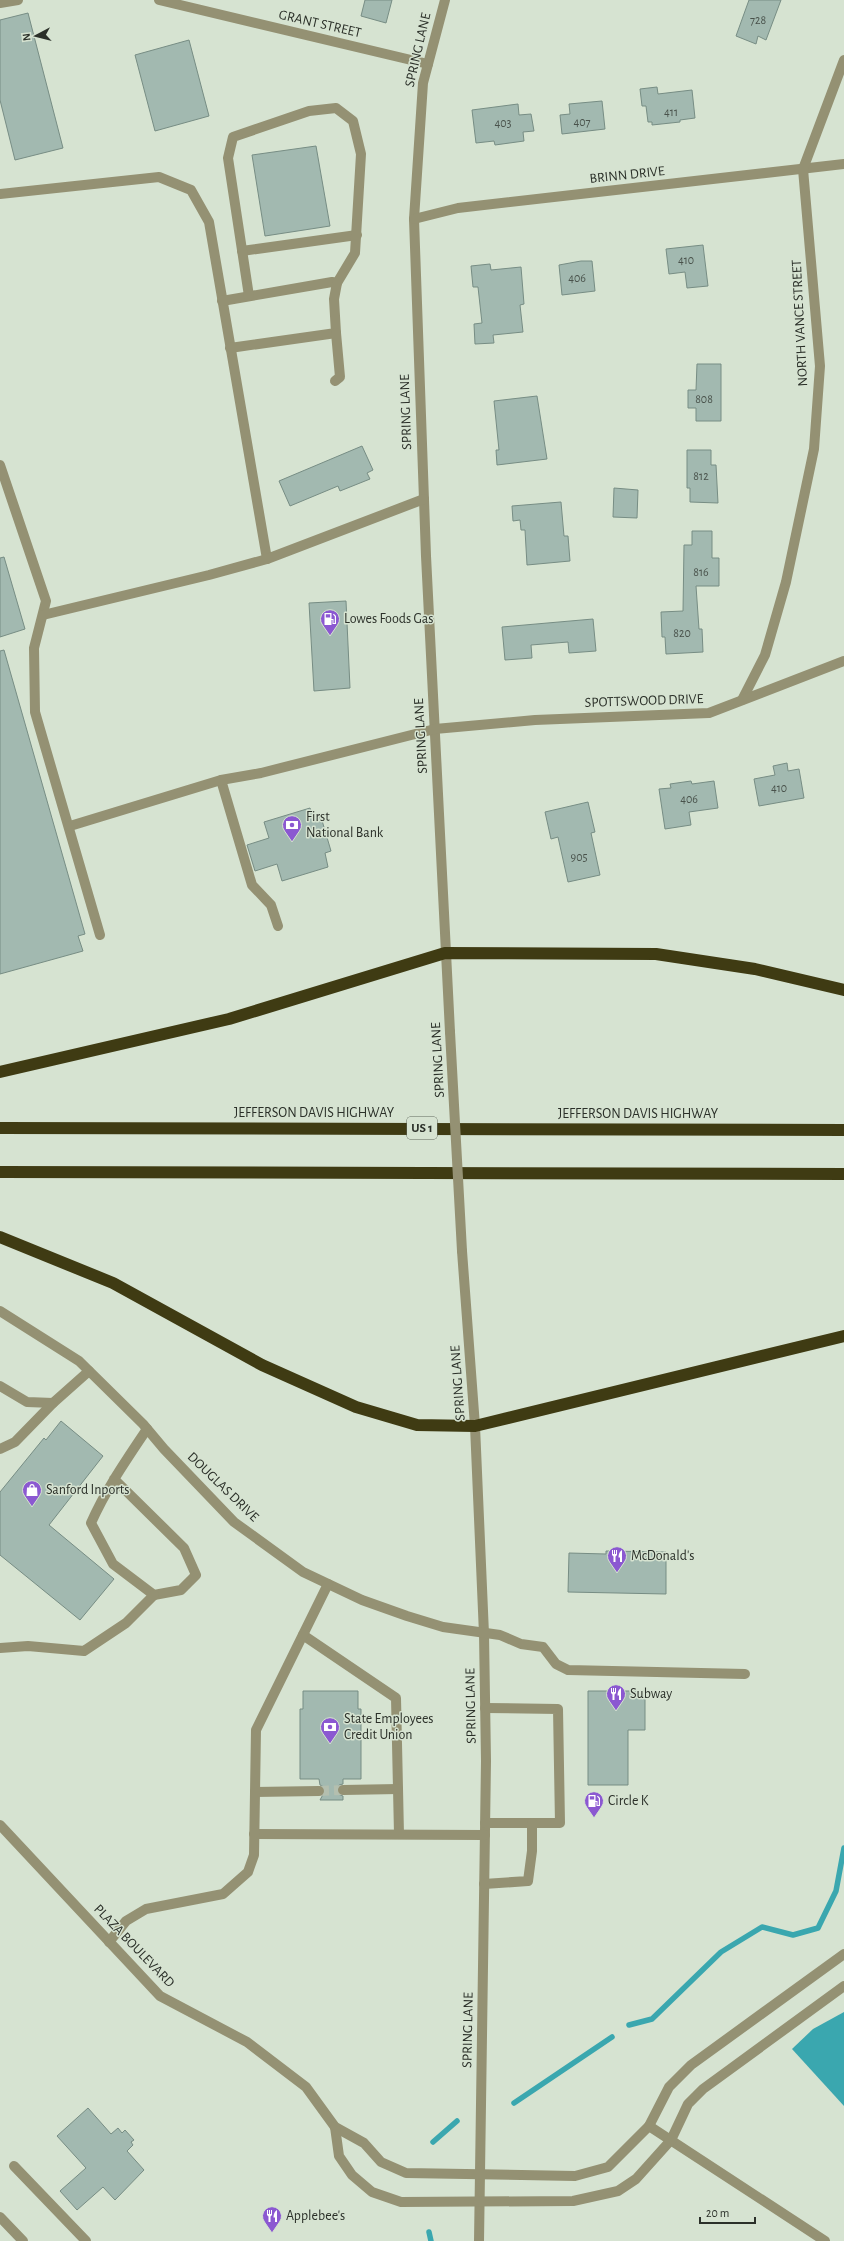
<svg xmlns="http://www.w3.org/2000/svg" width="844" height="2241" font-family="'Alegreya Sans',sans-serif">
<rect width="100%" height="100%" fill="#d6e3d1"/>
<path fill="#3aa7af" d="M844,2012V2106L792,2049L813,2029Z"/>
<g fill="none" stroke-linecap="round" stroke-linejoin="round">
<g stroke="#3aa7af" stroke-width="5.5">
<path d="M629,2025L652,2019L721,1952L762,1927L793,1935L818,1928L836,1891L844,1848"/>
<path d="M514,2103L612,2037"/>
<path d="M433,2142L457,2121"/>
<path d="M429,2232L431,2241"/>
</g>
</g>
<g fill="#a2b9b0" stroke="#778d84">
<path d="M365,0H392L386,23L361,16Z"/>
<path d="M749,0H781L766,40L758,36L756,44L736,36Z"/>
<path d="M28,13L63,148L15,160L0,100V20Z"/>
<path d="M189,40L209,116L155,131L135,55Z"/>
<path d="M657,87L658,94L692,90L695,118L680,120V122L652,125V122H648L646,106H642L640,89Z"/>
<path d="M602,101L605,129L562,134L560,115L570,114L569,104Z"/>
<path d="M518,104L519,115L531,114L534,131L523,132L524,141L495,145L494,141L476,143L472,110Z"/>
<path d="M316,146L330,226L265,236L252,155Z"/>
<path d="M703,245L708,286L687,288L685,272L669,274L666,249Z"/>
<path d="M581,261H592L595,291L562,295L559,265Z"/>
<path d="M490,264L491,270L521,267L524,304L520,305L523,332L493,335L494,343L475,344L474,324L482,323L478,287H473L471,266Z"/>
<path d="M697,364H721V421H696V408H688V390H696Z"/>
<path d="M537,396L547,459L497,465L496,450H499L494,401Z"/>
<path d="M362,446L373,470L367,473L370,479L340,491L338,486L290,506L279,481Z"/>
<path d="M687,450H711V465H716L718,503L690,502V488H687Z"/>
<path d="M614,488L638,490L637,518L613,517Z"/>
<path d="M561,502L564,536H568L570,561L527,565L525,530H521L520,520L513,521L512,506Z"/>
<path d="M692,531H712V558H719V586H696L699,629H702L703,652L666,654L665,637H662L661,612L683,611L684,545H692Z"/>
<path d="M4,557L25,629L0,637V558Z"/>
<path d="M346,601L350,688L314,691L309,603Z"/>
<path d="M593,619L596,651L569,653L568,642L531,645L532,658L505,660L502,627Z"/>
<path d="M4,650L85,934L78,936L83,951L0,974V651Z"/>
<path d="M787,763L788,771L799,769L804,798L759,806L754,779L775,775L773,766Z"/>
<path d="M691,781L692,784L714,781L718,808L689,812L691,825L665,829L659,789L671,788L670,784Z"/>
<path d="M588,802L595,832L591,833L600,875L568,882L558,837L551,839L545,812Z"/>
<path d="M310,808L314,819L321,817L331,851L325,853L328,867L282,881L277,864L255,871L247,845L269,838L264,822Z"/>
<path d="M61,1421L103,1456L49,1525L114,1579L80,1620L0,1555V1492L44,1438L46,1440Z"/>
<path d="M606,1551L666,1552V1594L568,1592L569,1553L606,1554Z"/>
<path d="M303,1691H358V1709H361V1779H343V1784L339,1785L337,1790L338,1794L343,1796V1800H320L325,1791L324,1787L320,1785L319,1779H300V1709H303Z"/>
<path d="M588,1691H645V1730H628V1785H588Z"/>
<path d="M88,2108L111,2134L118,2128L122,2133L125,2130L134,2140L131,2142L133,2145L127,2151L144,2170L115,2200L103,2187L77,2210L60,2191L86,2168L57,2136Z"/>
</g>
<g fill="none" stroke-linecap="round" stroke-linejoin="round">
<path stroke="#b4bfaf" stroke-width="10" stroke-dasharray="10 5" stroke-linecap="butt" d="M319,1791L343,1790"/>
<g stroke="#949173" stroke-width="10">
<path d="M159,0L428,64"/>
<path d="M445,0L423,83L414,219L426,556L450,1032"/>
<path d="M0,3L18,0"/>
<path d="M0,194L159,177L191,190L209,222L267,559"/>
<path d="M414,219L458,208L844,164"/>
<path d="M242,251L357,235"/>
<path d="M222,301L332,282L337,283"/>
<path d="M230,348L336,333L334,299L337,283L355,253L361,154L353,121L336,108L309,111L233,137L228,158L249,296"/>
<path d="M335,381L340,377L336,333"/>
<path d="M0,465L46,601L34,648L35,712L100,935"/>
<path d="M43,615L209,575L267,559L424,499"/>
<path d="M742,700L765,655L786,582L814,449L820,366L803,169L844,60"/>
<path d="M221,780L252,885L271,905L278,926"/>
<path d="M70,826L221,780L261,773L435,729L535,720L709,713L844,661"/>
<path d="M462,1251L475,1426L484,1634L486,1761L479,2241"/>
<path d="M0,1311L79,1361L143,1424L164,1449L234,1522L303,1572L362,1600L407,1616L443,1627L500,1635L521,1644L543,1647L556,1664L568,1670L745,1674"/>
<path d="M0,1386L27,1402L53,1403L89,1371"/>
<path d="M0,1449L15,1442L53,1403"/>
<path d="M114,1479L184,1548L196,1575L181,1590L154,1595L113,1564L91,1523C106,1489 127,1459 147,1429"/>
<path d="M303,1635L396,1698L399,1834"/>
<path d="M0,1648L28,1646L84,1651L126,1623L154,1595"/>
<path d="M343,1790L398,1789"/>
<path d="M255,1792L319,1791"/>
<path d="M485,1823H560L558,1709L485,1708"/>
<path d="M0,1825L160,1996L247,2042L306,2087L335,2127L364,2143L381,2162L406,2173L575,2176L608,2167L649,2126L669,2087L691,2065L844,1954"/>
<path d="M254,1834L485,1835"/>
<path d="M484,1884L528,1881L532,1851V1823"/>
<path d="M109,1942L126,1921L146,1909L223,1894L248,1872L254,1855L256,1730L328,1584"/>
<path d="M649,2126L825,2241"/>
<path d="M335,2127L339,2156L352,2175L372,2192L401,2202L573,2201L618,2191L636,2179L671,2140L688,2104L703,2089L844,1986"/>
<path d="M14,2166L86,2241"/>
<path d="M0,2217L23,2241"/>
</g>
<g stroke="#3f3b13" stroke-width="12">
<path d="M0,1072L229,1019L445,953L656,954L755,969L844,990"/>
<path d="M0,1128L844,1130"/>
<path d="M0,1172L844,1174"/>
<path d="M0,1237L113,1283L262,1365L356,1407L417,1425L475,1426L844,1336"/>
</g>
<path stroke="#949173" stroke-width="10" d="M450,1032L462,1251"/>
</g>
<defs>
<symbol id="fuel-pin" viewBox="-11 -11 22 30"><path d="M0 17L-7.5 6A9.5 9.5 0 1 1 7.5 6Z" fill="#8b58d1" stroke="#d6e3d1"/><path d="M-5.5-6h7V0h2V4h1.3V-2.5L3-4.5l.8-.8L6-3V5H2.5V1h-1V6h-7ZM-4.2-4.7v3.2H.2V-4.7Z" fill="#fff"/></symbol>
<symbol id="bank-pin" viewBox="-11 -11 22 30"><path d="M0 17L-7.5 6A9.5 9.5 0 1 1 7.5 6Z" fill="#8b58d1" stroke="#d6e3d1"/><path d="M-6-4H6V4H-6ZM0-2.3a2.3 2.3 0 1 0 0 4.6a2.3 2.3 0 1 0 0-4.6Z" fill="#fff"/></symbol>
<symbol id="shop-pin" viewBox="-11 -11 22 30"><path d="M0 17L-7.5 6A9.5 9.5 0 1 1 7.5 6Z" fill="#8b58d1" stroke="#d6e3d1"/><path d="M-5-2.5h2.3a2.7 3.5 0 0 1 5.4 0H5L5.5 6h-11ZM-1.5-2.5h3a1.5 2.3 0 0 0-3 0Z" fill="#fff"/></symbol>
<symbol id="restaurant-pin" viewBox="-11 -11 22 30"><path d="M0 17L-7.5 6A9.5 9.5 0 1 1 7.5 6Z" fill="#8b58d1" stroke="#d6e3d1"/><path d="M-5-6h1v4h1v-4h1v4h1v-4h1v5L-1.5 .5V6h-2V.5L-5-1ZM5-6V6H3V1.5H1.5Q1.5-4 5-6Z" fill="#fff"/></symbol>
</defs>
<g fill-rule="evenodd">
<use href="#fuel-pin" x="319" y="608" width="22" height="30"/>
<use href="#bank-pin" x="281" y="814" width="22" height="30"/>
<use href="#shop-pin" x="21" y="1479" width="22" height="30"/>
<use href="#restaurant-pin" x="606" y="1545" width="22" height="30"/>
<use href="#restaurant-pin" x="605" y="1683" width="22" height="30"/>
<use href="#bank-pin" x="319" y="1716" width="22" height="30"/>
<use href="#fuel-pin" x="583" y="1790" width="22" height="30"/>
<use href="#restaurant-pin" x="261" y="2205" width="22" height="30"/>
</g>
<g text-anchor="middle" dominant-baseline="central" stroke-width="3" stroke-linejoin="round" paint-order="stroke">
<g font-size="12" fill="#49524b">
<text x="758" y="20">728</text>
<text x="671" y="112">411</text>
<text x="582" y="122">407</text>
<text x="503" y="123">403</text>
<text x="686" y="260">410</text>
<text x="577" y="278">406</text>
<text x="704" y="399">808</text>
<text x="701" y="476">812</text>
<text x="701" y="572">816</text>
<text x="682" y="633">820</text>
<text x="779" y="788">410</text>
<text x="689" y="799">406</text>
<text x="579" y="857">905</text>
</g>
<rect fill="#d6e3d1" stroke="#5e665b" stroke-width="1" x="407" y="1117" width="30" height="22" rx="3"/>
<g font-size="13" font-weight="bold" fill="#2b3029">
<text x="422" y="1128">US 1</text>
</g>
<g font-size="14" fill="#2b3029" stroke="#d6e3d1">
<text transform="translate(320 24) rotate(13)">GRANT STREET</text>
<text transform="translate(418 50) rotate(-77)">SPRING LANE</text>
<text transform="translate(627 175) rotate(-6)">BRINN DRIVE</text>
<text transform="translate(800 323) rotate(-93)">NORTH VANCE STREET</text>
<text transform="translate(406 412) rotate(-92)">SPRING LANE</text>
<text transform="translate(644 701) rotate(-2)">SPOTTSWOOD DRIVE</text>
<text transform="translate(421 736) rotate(-93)">SPRING LANE</text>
<text transform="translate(438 1060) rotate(-93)">SPRING LANE</text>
<text x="314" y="1113">JEFFERSON DAVIS HIGHWAY</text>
<text x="638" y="1114">JEFFERSON DAVIS HIGHWAY</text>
<text transform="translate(458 1383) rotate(-94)">SPRING LANE</text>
<text transform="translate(223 1487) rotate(44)">DOUGLAS DRIVE</text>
<text transform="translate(471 1706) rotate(-91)">SPRING LANE</text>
<text transform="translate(134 1946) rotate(46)">PLAZA BOULEVARD</text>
<text transform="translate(468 2030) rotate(-89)">SPRING LANE</text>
</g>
<g font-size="14" fill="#2b3029" stroke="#d6e3d1" text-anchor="start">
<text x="344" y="619">Lowes Foods Gas</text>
<text x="306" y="817">First<tspan x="306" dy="16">National Bank</tspan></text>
<text x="46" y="1490">Sanford Inports</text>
<text x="631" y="1556">McDonald's</text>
<text x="630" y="1694">Subway</text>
<text x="344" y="1719">State Employees<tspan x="344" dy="16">Credit Union</tspan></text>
<text x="608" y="1801">Circle K</text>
<text x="286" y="2216">Applebee's</text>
</g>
</g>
<g transform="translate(36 36) rotate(263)" stroke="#d6e3d1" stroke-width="3" paint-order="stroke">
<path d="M0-3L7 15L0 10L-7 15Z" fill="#2b3029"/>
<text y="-6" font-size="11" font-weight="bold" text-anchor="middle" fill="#2b3029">N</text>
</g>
<path d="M700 2217v6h55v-6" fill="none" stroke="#2b3029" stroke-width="2"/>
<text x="706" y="2217" font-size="12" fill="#2b3029" stroke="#d6e3d1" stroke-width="3" paint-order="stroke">20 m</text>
</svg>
